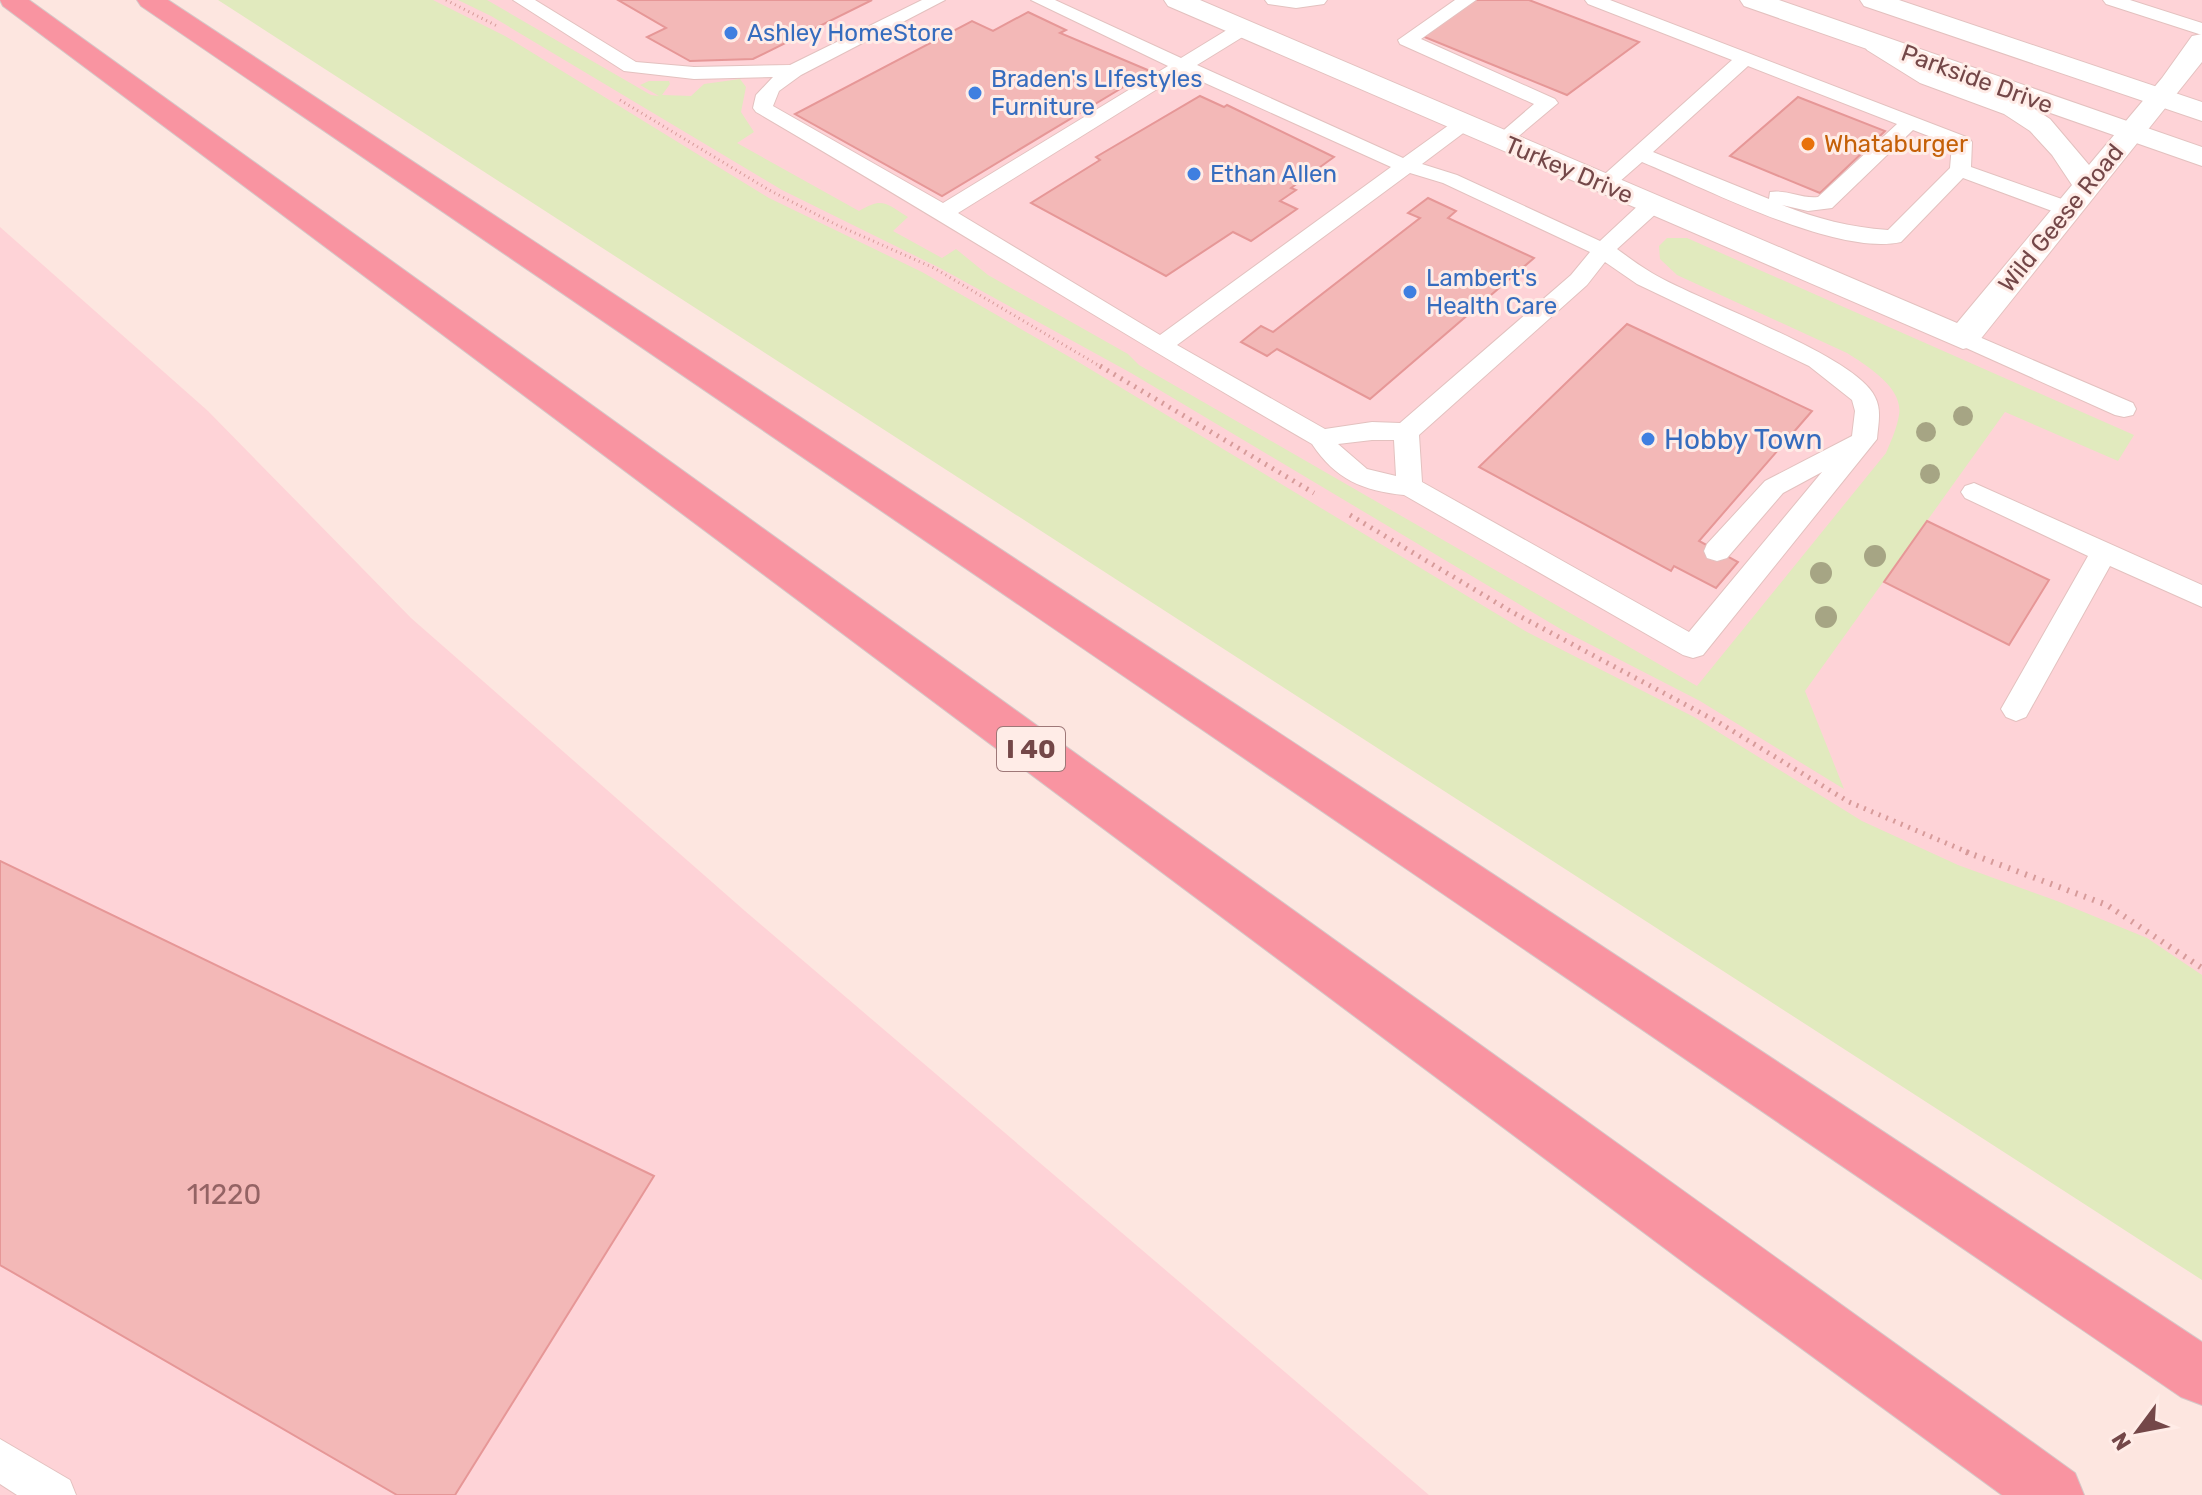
<svg xmlns="http://www.w3.org/2000/svg" width="2202" height="1495" font-family="Rubik,sans-serif">
<rect width="100%" height="100%" fill="#fde6e0"/>
<g fill="#fed3d7">
<path d="M407,0H2202V1040Z"/>
<path d="M0,227L208,411L411,618L745,911L1429,1495H0Z"/>
</g>
<g fill="#e1eabe">
<path d="M218,0H433L505,36L769,198L922,272L1080,363L1527,632L1694,717L1862,821L1958,865L2057,901L2147,938L2202,975V1280Z"/>
<path d="M458,0H487L651,95L659,96L640,85L649,81H669L670,84L662,95L691,96L704,84L740,79L746,87L741,112L754,132L737,143L859,211C883,197 885,203 908,217L893,231L942,258L956,249L988,275L1128,354L1139,365L1697,686L1886,453C1891,441 1897,428 1899,415C1904,388 1866,365 1847,353L1677,275L1660,259L1659,246L1667,238H1687L2134,435L2118,461L2005,412L1805,691L1844,789L1700,701L1564,631L1131,373L940,268L782,190L491,16Z"/>
</g>
<g fill="#f3b8b7" stroke="#e69797" stroke-width="2">
<path d="M618,0H872L753,59L690,61L647,37L666,28Z"/>
<path d="M1472,0H1529L1639,42L1567,95L1422,36Z"/>
<path d="M1028,12L1066,30L1060,33L1150,71L942,196L795,114L972,21L993,31Z"/>
<path d="M1200,96L1224,107L1227,105L1334,157L1291,188L1296,190L1280,201L1297,209L1251,241L1233,232L1166,276L1031,203L1100,160L1096,157Z"/>
<path d="M1798,97L1885,131L1820,193L1730,156Z"/>
<path d="M1428,198L1456,211L1448,218L1534,258L1370,399L1277,349L1267,356L1241,342L1261,326L1273,332L1420,218L1408,213Z"/>
<path d="M1627,324L1812,411L1699,541L1738,562L1716,588L1674,566L1671,571L1479,467Z"/>
<path d="M1927,521L2049,580L2009,645L1884,582Z"/>
<path d="M0,861L654,1176L455,1495H397L0,1265Z"/>
</g>
<g fill="none" stroke-linecap="round" stroke-linejoin="round">
<defs>
<g id="service">
<path d="M513,0H535L636,62L694,67L790,65L922,0H945L801,75L779,91L773,106L943,203L1168,66L1031,0H1055L1181,58L1235,25H1249L1251,29L1249,33L1197,65L1403,158L1456,120H1470L1473,124L1470,128L1422,164L1457,175L1600,241L1643,201H1659L1662,206L1659,211L1617,249C1628,257 1640,266 1652,273C1698,301 1856,355 1875,397C1882,410 1878,425 1877,439L1703,655L1693,658L1683,655L1404,495C1363,491 1335,479 1312,444C1125,336 943,221 756,112L753,108L756,95L773,77L694,79L624,71ZM1183,73L1391,167L1160,335L958,213ZM1410,173L1443,183L1590,252L1571,275L1400,423L1372,422L1325,429L1177,345ZM1605,262L1637,284L1809,366L1852,400L1855,411L1852,436L1765,481L1707,544L1704,551L1707,558L1717,561L1727,558L1783,493L1822,472L1689,632L1422,482L1419,435L1587,285ZM1372,440H1394L1396,476L1367,469L1338,444Z"/>
<path d="M1265,0H1327L1324,4L1296,8L1268,4Z"/>
<path d="M1455,0H1476L1421,39L1555,99L1558,103L1508,145L1501,147L1491,141L1534,104L1400,44L1398,40Z"/>
<path d="M1585,0H1610L1969,138L1972,142L1971,167L2076,204L2079,209L2076,214H2060L1963,178L1901,242C1837,257 1703,187 1642,162L1611,189H1597L1593,185L1597,181L1732,60L1588,4ZM1748,66L1897,124L1818,197C1801,199 1786,189 1770,192L1769,199L1653,152ZM1913,130L1952,145L1950,168L1888,230C1849,227 1818,219 1782,205L1808,211L1832,208Z"/>
<path d="M2103,0H2130L2202,23V35L2106,4Z"/>
<path d="M1963,330L2133,403L2136,409L2133,415L2124,417L2115,415L1955,343L1951,338L1955,333Z"/>
<path d="M1974,483L2202,585V607L2110,566L2026,717L2016,721L2006,717L2001,709L2088,556L1965,498L1961,492L1965,486Z"/>
<path d="M0,1439L70,1480L76,1495H17L0,1484Z"/>
</g>
<path id="minor" d="M1164,0H1200L1957,323L2072,185L2052,155L2030,131L2004,114L1920,83L1867,50L1863,44L1867,38L1877,36L1887,38L1940,71L2024,102L2050,119L2089,165L2162,78L2192,36L2202,34V62L1975,346L1963,349L1168,6Z"/>
<g id="tertiary">
<path d="M1740,0H1779L2202,147V166L1744,6Z"/>
<path d="M1860,0H1899L2202,102V121L1864,6Z"/>
</g>
<g id="motorway">
<path d="M0,0H29L2075,1473L2084,1495H2002L1694,1270L3,6Z"/>
<path d="M137,0H168L2202,1342V1405L2181,1397L141,6Z"/>
</g>
</defs>
<use href="#service" stroke="#e3c1bf" stroke-width="2"/>
<use href="#minor" stroke="#e3c1bf" stroke-width="2"/>
<use href="#tertiary" stroke="#e3c1bf" stroke-width="2"/>
<use href="#motorway" stroke="#d5c8c8" stroke-width="2"/>
<g stroke="#d79b9a" stroke-width="3" stroke-dasharray="1 4" stroke-linecap="butt">
<path d="M446,0L499,27"/>
<path d="M620,100L769,190L837,225L934,268L1103,368"/>
</g>
<g stroke="#d79b9a" stroke-width="5" stroke-dasharray="2 6" stroke-linecap="butt">
<path d="M1100,366L1314,493"/>
<path d="M1350,515L1512,612L1718,722L1849,802L1972,854"/>
</g>
<path stroke="#d79b9a" stroke-width="6" stroke-dasharray="2 7" stroke-linecap="butt" d="M1966,852L2107,905L2202,968"/>
<use href="#service" fill="#fff" fill-rule="evenodd"/>
<use href="#minor" fill="#fff" fill-rule="evenodd"/>
<use href="#tertiary" fill="#fff" fill-rule="evenodd"/>
<use href="#motorway" fill="#f994a1" fill-rule="evenodd"/>
</g>
<g fill="#a6a584">
<circle cx="1963" cy="416" r="10"/>
<circle cx="1926" cy="432" r="10"/>
<circle cx="1930" cy="474" r="10"/>
<circle cx="1875" cy="556" r="11"/>
<circle cx="1821" cy="573" r="11"/>
<circle cx="1826" cy="617" r="11"/>
</g>
<g fill="#3f7fe0" stroke="#ffece7" stroke-width="3">
<circle cx="731" cy="33" r="8"/>
<circle cx="975" cy="93" r="8"/>
<circle cx="1194" cy="174" r="8"/>
<circle cx="1410" cy="292" r="8"/>
<circle cx="1648" cy="439" r="8"/>
</g>
<circle fill="#e8710a" stroke="#ffece7" stroke-width="3" cx="1808" cy="144" r="8"/>
<g text-anchor="middle" dominant-baseline="central" stroke-width="6" stroke-linejoin="round" paint-order="stroke">
<g font-size="24" fill="#366cbe" stroke="#ffece7" text-anchor="start">
<text x="747" y="33">Ashley HomeStore</text>
<text x="991" y="79">Braden's LIfestyles<tspan x="991" dy="28">Furniture</tspan></text>
<text x="1210" y="174">Ethan Allen</text>
<text x="1426" y="278">Lambert's<tspan x="1426" dy="28">Health Care</tspan></text>
</g>
<g font-size="24" fill="#744748" stroke="#ffece7">
<text transform="translate(1977 79) rotate(20)">Parkside Drive</text>
<text transform="translate(1569 170) rotate(23)">Turkey Drive</text>
<text transform="translate(2061 218) rotate(-51)">Wild Geese Road</text>
</g>
<g font-size="24" fill="#c56008" stroke="#ffece7" text-anchor="start">
<text x="1824" y="144">Whataburger</text>
</g>
<rect fill="#ffece7" stroke="#9e7878" stroke-width="2" x="997" y="727" width="68" height="44" rx="6"/>
<g font-size="26" font-weight="bold" fill="#744748">
<text x="1031" y="749">I 40</text>
</g>
<g font-size="28" fill="#366cbe" stroke="#ffece7" text-anchor="start">
<text x="1664" y="439">Hobby Town</text>
</g>
<g font-size="28" fill="#946364">
<text x="224" y="1194">11220</text>
</g>
</g>
<g transform="translate(2138 1431) rotate(238)" stroke="#ffece7" stroke-width="6" paint-order="stroke">
<path d="M0-6L14 30L0 20L-14 30Z" fill="#744748"/>
<text y="-12" font-size="22" font-weight="bold" text-anchor="middle" fill="#744748">N</text>
</g>
</svg>
